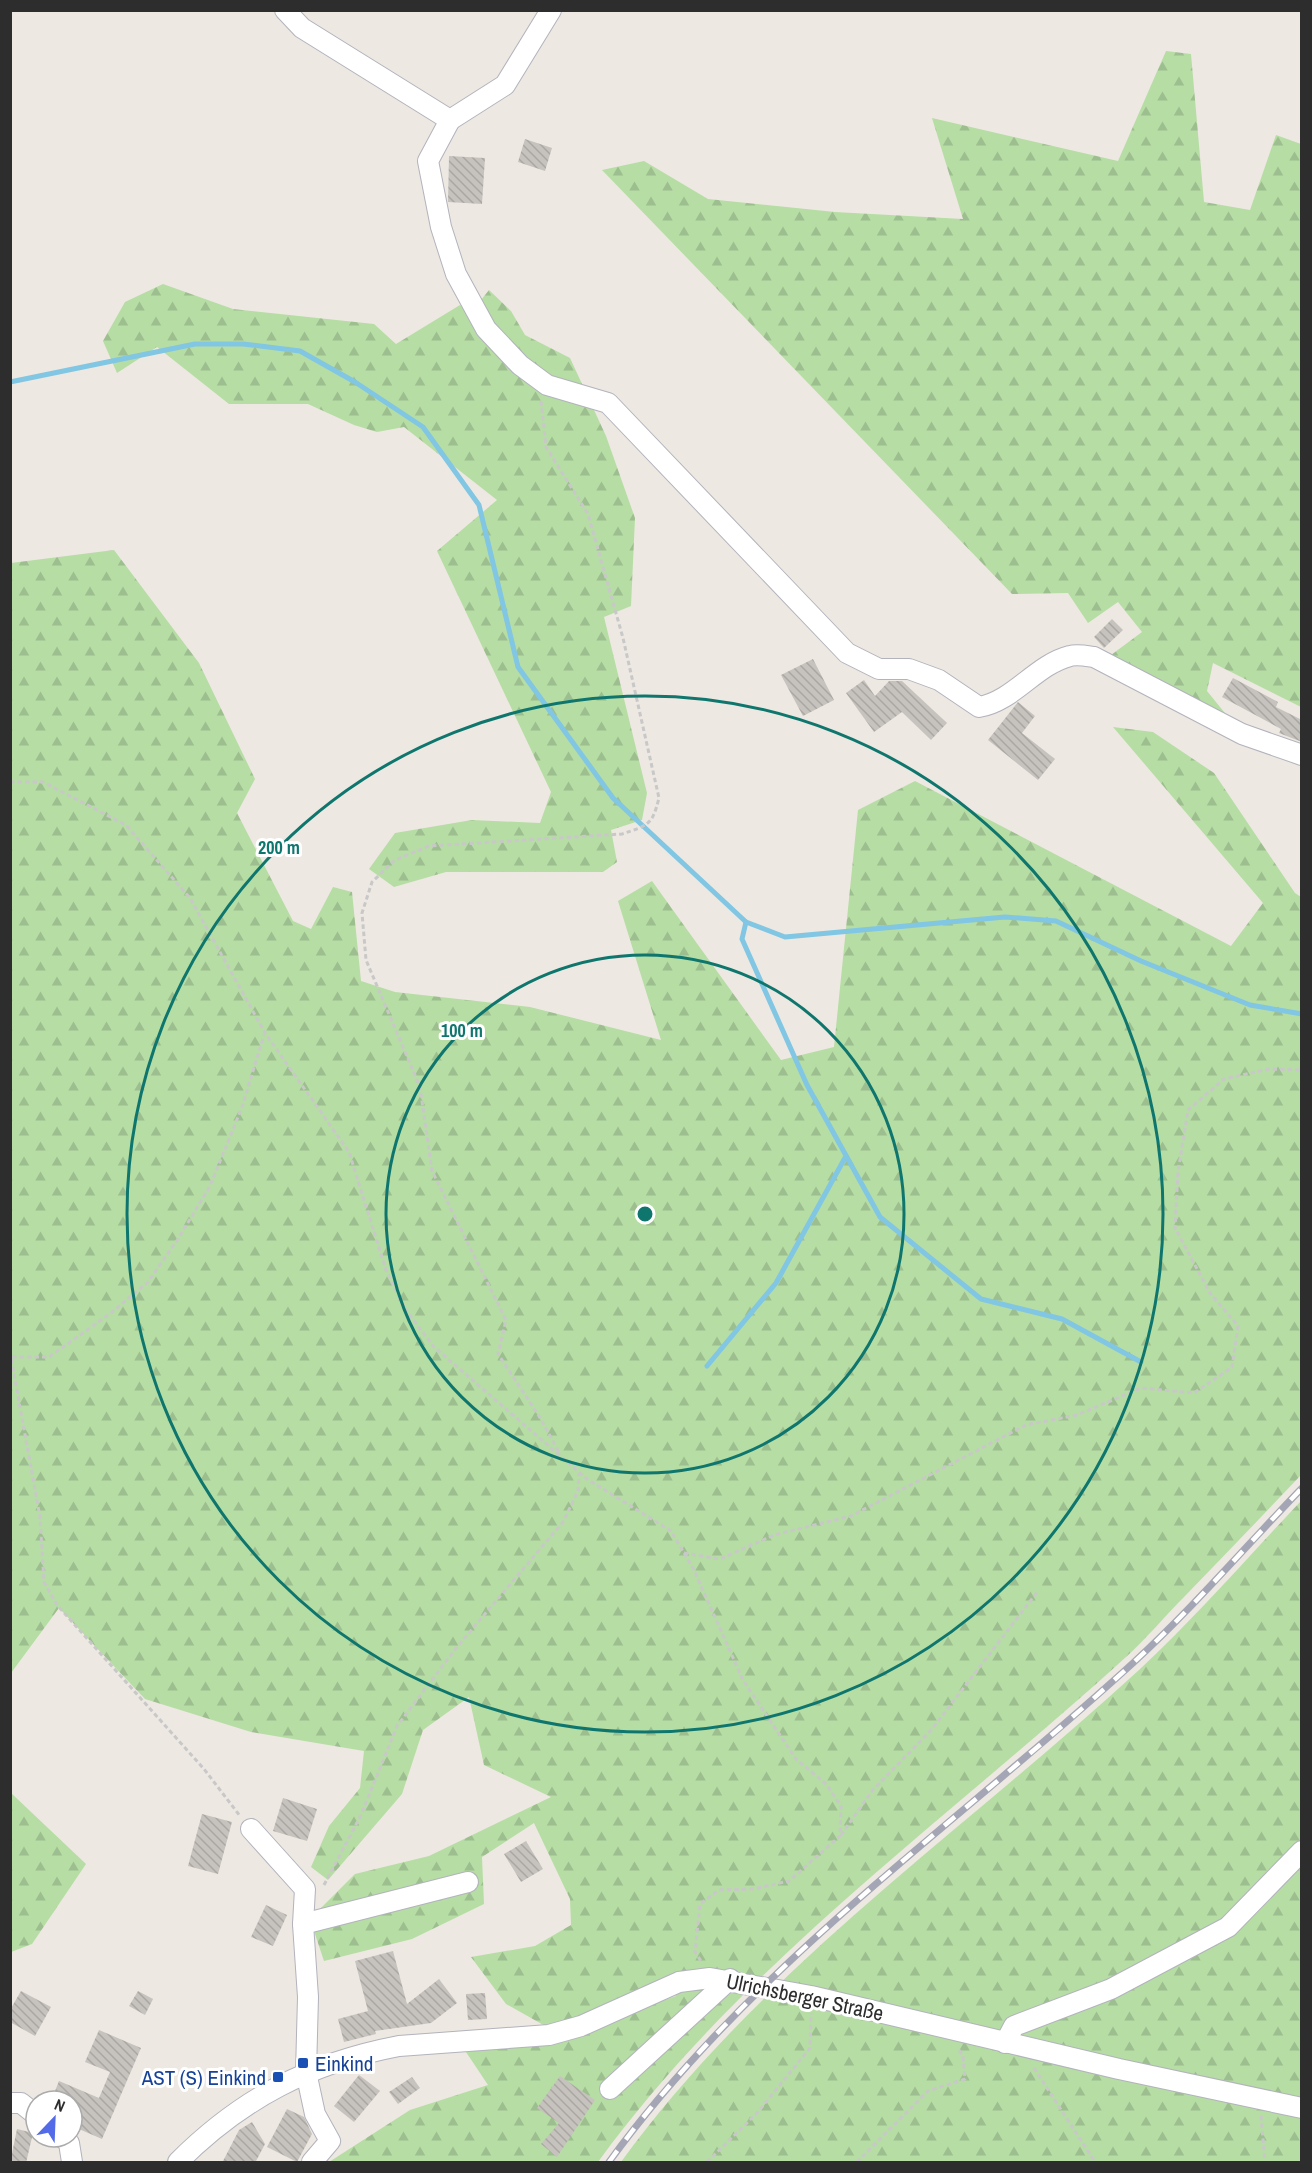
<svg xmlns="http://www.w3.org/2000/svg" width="1312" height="2173" font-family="'Archivo Narrow',sans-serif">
<defs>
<pattern id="forest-firs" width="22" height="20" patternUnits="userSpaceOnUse" patternTransform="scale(1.5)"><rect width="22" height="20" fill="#b6dda4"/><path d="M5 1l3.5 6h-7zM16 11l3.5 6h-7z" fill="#9dbe8e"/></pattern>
<pattern id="building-back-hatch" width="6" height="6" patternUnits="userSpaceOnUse" patternTransform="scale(1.5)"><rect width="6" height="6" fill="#c6c2bd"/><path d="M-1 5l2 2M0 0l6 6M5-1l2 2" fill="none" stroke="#aaa7a3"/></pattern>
</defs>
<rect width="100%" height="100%" fill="#ede8e2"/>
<g fill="url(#forest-firs)">
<path d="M1166,51L1191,54L1204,202L1250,210L1276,135L1301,144V707L1213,663L1207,691L1242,734L1107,658L1142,632L1118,602L1088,623L1068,593L1012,594L602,170L644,161L708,199L835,212L963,219L932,118L1118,161Z"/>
<path d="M163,284L233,309L374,324L396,344L460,305L470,314L489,290L511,311L525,335L570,358L606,436L635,518L631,606L604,617L647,793L642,820L611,830L617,862L603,872H446L394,887L369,869L395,833L472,820L540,823L551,792L437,551L497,500L404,427L377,432L354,425L308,404H229L157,347L117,373L103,341L125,302Z"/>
<path d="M114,550L199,663L255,779L237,813L293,921L311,929L333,887L352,892L361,981L395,992L530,1007L661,1040L618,901L652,881L781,1060L834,1047L858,810L915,781L1231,946L1263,903L1113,727L1153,732L1214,773L1295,893L1301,897V1475C1263,1515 1224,1556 1185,1596C1165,1616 1147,1638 1126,1657C946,1821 743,1963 598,2162H329L410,2110L488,2085L460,2043L553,2040L676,1996L672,1987L547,2027L506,2004L471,1957L535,1946L571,1925L570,1899L534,1823L482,1857L484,1904L412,1939L324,1961L310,1919L355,1874L429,1856L551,1797L484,1765L469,1697L423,1730L402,1794L328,1880L311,1867L329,1826L360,1788L364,1751L251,1732L145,1699L59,1608L11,1673V563Z"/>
<path d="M1301,1501V2162H621C762,1968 964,1831 1139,1670C1196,1617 1248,1557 1301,1501Z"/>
<path d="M10,1792L86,1864L32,1944L11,1952Z"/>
</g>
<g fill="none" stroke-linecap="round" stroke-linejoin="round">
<g stroke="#81c6e3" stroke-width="5">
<path d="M10,382L195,344H243L300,351L355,382L423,427L479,505L518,667L613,798L746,922L785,937L1005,917L1056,921L1141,961L1250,1005L1302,1014"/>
<path d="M746,922L742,939L807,1085L880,1217L981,1299L1062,1319L1141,1362"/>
<path d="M707,1366L776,1283L846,1156"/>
</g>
</g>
<g fill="url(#building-back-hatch)">
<path d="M525,139L552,148L545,171L518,162Z"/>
<path d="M449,156L485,158L482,204L448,202Z"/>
<path d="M1112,619L1123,630L1104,648L1094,637Z"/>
<path d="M813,659L834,700L803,716L781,675Z"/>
<path d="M1233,678L1278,702L1276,707L1302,720V742L1279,733L1281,729L1222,697Z"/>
<path d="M864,680L875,696L889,681H902L947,723L931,740L902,712L874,732L846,693Z"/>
<path d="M1018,702L1035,716L1022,733L1055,759L1038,780L988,740Z"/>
<path d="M283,1798L317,1809L307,1841L273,1831Z"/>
<path d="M202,1814L232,1822L218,1874L188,1866Z"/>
<path d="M526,1841L543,1869L521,1882L504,1854Z"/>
<path d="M266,1905L287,1915L273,1946L251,1937Z"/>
<path d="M393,1951L407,2004L439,1979L457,2003L431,2023L375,2031L376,2034L344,2042L338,2019L368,2011L355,1961Z"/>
<path d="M21,1991L51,2007L35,2036L10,2022V2010Z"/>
<path d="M138,1991L153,1999L145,2015L129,2006Z"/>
<path d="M485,1993L487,2019L468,2020L466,1994Z"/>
<path d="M99,2030L141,2048L102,2139L72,2126V2101H51L59,2081L99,2098L110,2072L85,2062Z"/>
<path d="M359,2075L380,2091L354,2122L334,2106Z"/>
<path d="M560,2076L595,2100L557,2157L541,2144L559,2123L537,2108Z"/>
<path d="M412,2077L420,2088L398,2104L389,2092Z"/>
<path d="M287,2109L304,2117L312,2134L297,2162L267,2147Z"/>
<path d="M252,2122L265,2144L255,2163H222L239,2130Z"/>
<path d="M17,2129L33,2133L26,2163H10Z"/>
</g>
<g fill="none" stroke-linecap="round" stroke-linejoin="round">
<defs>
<g id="minor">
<path d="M285,10L302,28L450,120L428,161L441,227L456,274L486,329L520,365L547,385L608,403L847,653L879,669H909L939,680L979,707C1014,701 1035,665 1070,656C1077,654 1087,656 1094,657L1242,734L1302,755"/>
<path d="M450,120L505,85L551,10"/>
<path d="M251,1829L305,1889L303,1924L308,1997L306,2072L315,2114L330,2141L312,2162"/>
<path d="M303,1924L468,1882"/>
<path d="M1005,2043L1014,2026L1111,1989L1228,1927L1302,1851"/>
<path d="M610,2089L730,1979"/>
<path d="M10,2103H21L36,2115"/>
<path d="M62,2137L69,2143L72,2162"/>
<path d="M178,2162C242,2098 310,2063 399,2046L549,2035L581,2026L679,1982L710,1978L811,1996L1119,2069L1302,2108"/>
</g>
</defs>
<use href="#minor" stroke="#b2b3bc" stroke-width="22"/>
<g stroke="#c8c8c8" stroke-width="3" stroke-dasharray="4.5 3" stroke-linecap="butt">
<path d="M541,401L546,447L588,514L623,638L659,798C652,826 648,825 622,834L429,846L395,860L372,882L362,913L366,960L420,1087L432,1171L506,1320L498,1354L539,1416L560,1454"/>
<path d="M10,782H43L126,825L190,898L265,1033L349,1152L386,1270L405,1309L433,1346L587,1479L671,1531L693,1568L743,1680L796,1759L826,1784L841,1806L840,1836L789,1881L753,1889L719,1890L700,1904L695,1952L701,1961"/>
<path d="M10,1352L40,1517L44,1582L57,1605L204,1769L240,1816"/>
<path d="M12,1357H49L111,1313L148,1282L178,1239L210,1186L242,1107L264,1035"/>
<path d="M684,1553L720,1559L774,1535L851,1516L1026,1425L1077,1415L1141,1388L1194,1393L1232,1367L1238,1326L1210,1293L1175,1228L1178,1172L1188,1110L1224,1079L1269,1069L1302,1070"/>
<path d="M841,1835L872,1791L932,1729L1038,1591"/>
<path d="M324,1885L361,1815L397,1726L457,1647L563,1522L578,1491L579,1473"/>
<path d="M1034,2068L1095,2162"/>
<path d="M1261,2116L1265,2162"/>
<path d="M707,2162L757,2113L810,2048L811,2013"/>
<path d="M857,2162L928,2091L965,2079L963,2056L959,2050"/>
</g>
<use href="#minor" stroke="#fff" stroke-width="20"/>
<defs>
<path id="rail" d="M609,2162C752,1965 955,1826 1133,1663C1192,1609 1246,1546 1302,1488"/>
</defs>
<use href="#rail" stroke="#a4a6b5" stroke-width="7"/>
<use href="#rail" stroke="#fff" stroke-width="4.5" stroke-dasharray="14" stroke-linecap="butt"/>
</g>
<g fill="none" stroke="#0f766e" stroke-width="3">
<circle cx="645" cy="1214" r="259"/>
<circle cx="645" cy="1214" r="518"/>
</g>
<g fill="#1a4fb4" stroke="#fff" stroke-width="2">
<rect x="297" y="2057" width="12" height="12" rx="3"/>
<rect x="272" y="2071" width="12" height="12" rx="3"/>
</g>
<g text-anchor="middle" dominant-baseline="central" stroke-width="6" stroke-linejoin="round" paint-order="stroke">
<g font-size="21" fill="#2d2d2d" stroke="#fff">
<text transform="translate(805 1997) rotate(12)">Ulrichsberger Straße</text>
</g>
<g font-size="21" fill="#164399" stroke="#fff" text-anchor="start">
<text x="315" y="2063">Einkind</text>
<text x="266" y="2077" text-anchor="end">AST (S) Einkind</text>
</g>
</g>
<circle cx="645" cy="1214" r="9" fill="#0f766e" stroke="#fff" stroke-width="3"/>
<g font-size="18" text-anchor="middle" font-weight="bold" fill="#0f766e" stroke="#fff" stroke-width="6" stroke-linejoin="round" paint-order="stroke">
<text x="279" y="854">200 m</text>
<text x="462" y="1037">100 m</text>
</g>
<rect width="1312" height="2173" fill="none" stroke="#2d2d2d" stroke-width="24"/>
<g transform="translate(54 2119) rotate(23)"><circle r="28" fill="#ffffff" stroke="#ababab" stroke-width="1.5"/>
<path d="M0-4.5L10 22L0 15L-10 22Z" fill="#546be8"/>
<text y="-9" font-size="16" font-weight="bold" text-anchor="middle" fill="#2d2d2d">N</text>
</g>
</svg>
